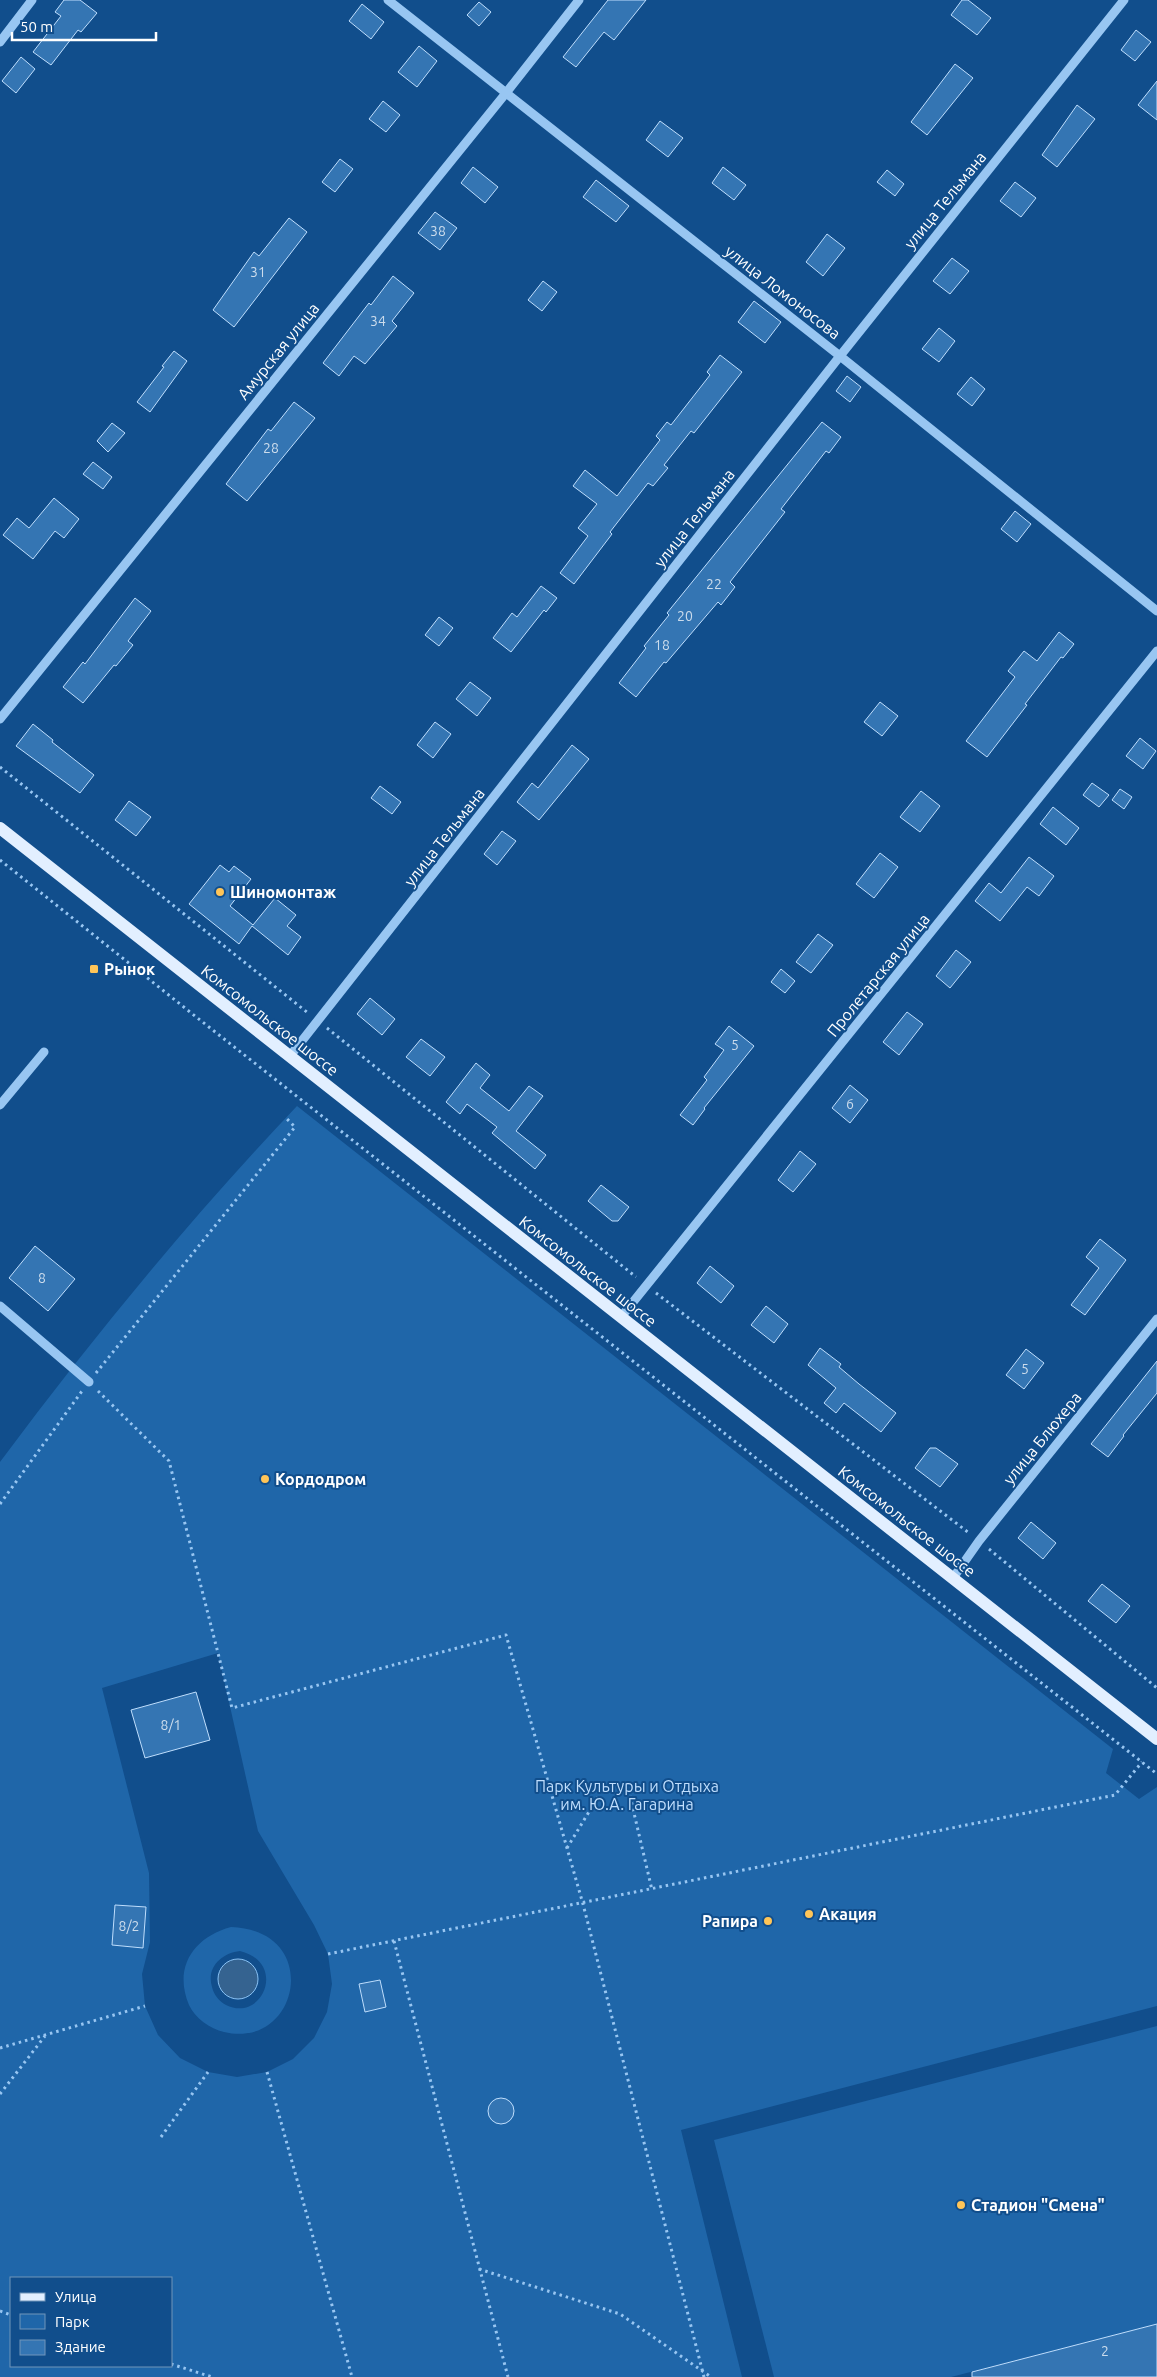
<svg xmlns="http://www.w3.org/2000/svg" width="1157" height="2377" font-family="Ubuntu,sans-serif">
<rect width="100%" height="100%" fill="#114e8c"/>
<g fill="#1f66a9" fill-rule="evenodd">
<path d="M297,1106L1113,1749L1106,1773L1139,1799L1157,1787V2006L681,2130L742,2377H0V1462C92,1338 191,1218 297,1106ZM218,1653L258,1831L314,1925L328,1954L332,1984L327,2012L314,2038L293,2059L267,2072L237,2077L208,2072L180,2058L158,2035L145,2006L142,1974L150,1942L149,1873L102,1688ZM11,2278H171V2366H11Z"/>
<path d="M231,1927C323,1930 300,2050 224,2032C210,2029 195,2018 189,2005C173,1967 194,1937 231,1927ZM240,1951C288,1963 262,2023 226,2005C219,2001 214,1995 212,1987C206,1967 222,1953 240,1951Z"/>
<path d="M1157,2026V2324L951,2377H774L714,2140Z"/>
</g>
<circle fill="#356390" stroke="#89c2f5" cx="238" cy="1979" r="20"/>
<g fill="#3475b3" stroke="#bfdefd">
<path d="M64,0H80L97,13L81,32L78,30L51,65L33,52L61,16L55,12Z"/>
<path d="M608,0H646L614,40L604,32L576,67L563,57Z"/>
<path d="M962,0H968L991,18L977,35L951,15Z"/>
<path d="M479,2L491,12L479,26L467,15Z"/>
<path d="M362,4L384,22L371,39L349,21Z"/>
<path d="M1136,30L1151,42L1135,61L1121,50Z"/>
<path d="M419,46L437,61L417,87L398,72Z"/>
<path d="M21,57L35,69L16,93L2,81Z"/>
<path d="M955,64L973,78L927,135L911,122Z"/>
<path d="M1157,81V120L1138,105Z"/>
<path d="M383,101L400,115L386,132L369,119Z"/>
<path d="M1077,105L1095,119L1057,167L1042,155Z"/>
<path d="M660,121L683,138L668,157L646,140Z"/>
<path d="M340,159L353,169L335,192L322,182Z"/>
<path d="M473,167L498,187L485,203L461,183Z"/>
<path d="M723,167L746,185L734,200L712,183Z"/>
<path d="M887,170L904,184L895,196L877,182Z"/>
<path d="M596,180L629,206L616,222L583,197Z"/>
<path d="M1015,182L1036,198L1021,217L1000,201Z"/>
<path d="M435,212L457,228L440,250L418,233Z"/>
<path d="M289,218L307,232L234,327L213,310L254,252L259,256Z"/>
<path d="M827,234L845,248L823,276L806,262Z"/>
<path d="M952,258L969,271L950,294L933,281Z"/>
<path d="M393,276L414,293L392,321L397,326L365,364L354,356L339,376L323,363L369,303L371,305Z"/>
<path d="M543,281L557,292L542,311L528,300Z"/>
<path d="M754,301L781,322L765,343L738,322Z"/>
<path d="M939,328L955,341L939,362L922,349Z"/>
<path d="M174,351L187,361L150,412L137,402L164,367L162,366Z"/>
<path d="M720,355L742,372L694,433L691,431L664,465L668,468L653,486L648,483L610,532L612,534L574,584L560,573L588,536L578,528L597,504L573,486L585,470L617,496L660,440L656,436L667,422L671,425L710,375L707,372Z"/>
<path d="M847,376L861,387L850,402L836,391Z"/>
<path d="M971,377L985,389L972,406L957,394Z"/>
<path d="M294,402L315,418L247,501L226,484L268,429L271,431Z"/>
<path d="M822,422L841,437L829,453L826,451L781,509L785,512L730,582L735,587L721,605L718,602L666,663L664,662L636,697L619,683L646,648L644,646L669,615L667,613Z"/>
<path d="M112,423L125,433L108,452L97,441Z"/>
<path d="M93,462L112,477L103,489L83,474Z"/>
<path d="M54,498L79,519L64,538L55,531L33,559L3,535L17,518L29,528Z"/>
<path d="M1015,511L1031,524L1017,542L1001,529Z"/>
<path d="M541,586L557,598L546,612L544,610L511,652L493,638L512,613L517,617Z"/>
<path d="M135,598L151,611L128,641L133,645L116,666L114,665L83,703L63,687L83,662L85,664Z"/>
<path d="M439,617L453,628L439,646L425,635Z"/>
<path d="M1059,632L1074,644L1063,658L1061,657L1025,704L1027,705L987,757L966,741L1015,677L1008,671L1024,651L1037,661Z"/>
<path d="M470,682L491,698L477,716L456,699Z"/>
<path d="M880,702L898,716L882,736L864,722Z"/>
<path d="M435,722L451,734L433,758L417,745Z"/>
<path d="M33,724L53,740L52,742L94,775L80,793L16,746Z"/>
<path d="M1140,738L1156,751L1143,769L1126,756Z"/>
<path d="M572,745L589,759L539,820L517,802L532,783L538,788Z"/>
<path d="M1092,783L1109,795L1099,807L1083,795Z"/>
<path d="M380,786L401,802L392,814L371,798Z"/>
<path d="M1120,789L1132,797L1124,809L1112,800Z"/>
<path d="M921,791L940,806L920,832L900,817Z"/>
<path d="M129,801L151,817L136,836L115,820Z"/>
<path d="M1053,807L1079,828L1066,845L1040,824Z"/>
<path d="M502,831L516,841L497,865L484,854Z"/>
<path d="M880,853L898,867L874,898L856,884Z"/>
<path d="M1029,857L1054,876L1039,896L1027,887L1000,921L975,901L989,883L1001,893Z"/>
<path d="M220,865L229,872L234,866L251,879L230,906L253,925L275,898L296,915L287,926L301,937L288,955L252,926L239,944L189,904Z"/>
<path d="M818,934L833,945L811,973L796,962Z"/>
<path d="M956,950L971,962L950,988L936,976Z"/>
<path d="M781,969L795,981L785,993L771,982Z"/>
<path d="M370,998L395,1019L382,1035L357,1014Z"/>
<path d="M907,1012L923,1024L899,1055L883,1042Z"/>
<path d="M729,1026L754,1046L704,1108L705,1109L693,1125L680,1115L707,1080L704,1077L724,1050L715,1044Z"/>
<path d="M421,1039L445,1057L430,1076L406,1057Z"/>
<path d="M476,1063L490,1075L480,1088L509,1111L529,1086L543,1096L516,1131L546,1155L535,1169L492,1133L497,1127L467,1104L460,1114L446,1102Z"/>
<path d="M850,1085L868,1100L850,1123L832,1108Z"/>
<path d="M800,1151L816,1164L793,1192L778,1180Z"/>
<path d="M601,1185L629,1207L618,1221H612L588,1201Z"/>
<path d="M1100,1239L1126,1260L1085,1315L1071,1305L1099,1268L1086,1257Z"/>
<path d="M35,1246L75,1279L48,1311L9,1278Z"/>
<path d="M710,1266L734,1286L721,1303L697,1283Z"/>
<path d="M766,1306L788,1324L774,1343L751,1325Z"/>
<path d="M820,1348L841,1364L839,1367L859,1384L896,1413L881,1432L844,1403L836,1413L824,1403L836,1388L808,1365Z"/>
<path d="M1026,1349L1044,1363L1024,1389L1006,1375Z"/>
<path d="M1157,1361V1393L1123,1435L1124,1436L1108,1457L1091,1444Z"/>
<path d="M930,1448H936L958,1464L940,1487L915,1468Z"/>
<path d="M1031,1522L1056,1543L1043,1559L1018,1538Z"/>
<path d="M1102,1584L1130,1606L1116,1623L1088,1601Z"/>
<path d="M196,1692L210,1740L145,1758L131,1710Z"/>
<path d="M115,1905L146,1907L143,1948L112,1945Z"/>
<path d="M380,1980L386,2007L365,2012L359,1984Z"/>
<circle cx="501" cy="2111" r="13"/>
<path d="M1157,2324V2377H972V2372Z"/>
</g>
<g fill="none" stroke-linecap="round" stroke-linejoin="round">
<g stroke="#98c6f2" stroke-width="3" stroke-dasharray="2.5 4" stroke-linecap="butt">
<path d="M0,767L308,1013"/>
<path d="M0,860L200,1020L1157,1774"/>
<path d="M327,1028L636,1277"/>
<path d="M656,1293L969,1533"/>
<path d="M96,1373L295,1127L286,1118"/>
<path d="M98,1391L169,1461L232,1708L506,1635L583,1904L704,2377"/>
<path d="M0,1504L82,1391"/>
<path d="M989,1549L1157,1688"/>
<path d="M630,1796L652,1890"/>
<path d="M567,1848L598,1797"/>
<path d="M394,1941L508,2377"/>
<path d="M328,1954L1115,1795L1142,1762"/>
<path d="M0,2048L145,2006"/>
<path d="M267,2072L352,2377"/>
<path d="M0,2094L45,2036"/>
<path d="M161,2137L208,2072"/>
<path d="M479,2269L620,2314L711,2377"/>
<path d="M0,2311L11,2315"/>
<path d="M171,2364L212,2377"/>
</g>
<g stroke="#98c6f2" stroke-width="9">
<path d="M388,0L840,356L1157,611"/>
<path d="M0,42L32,0"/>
<path d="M0,719L506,93L579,0"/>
<path d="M290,1056L840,356L1124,0"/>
<path d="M0,1105L44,1052"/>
<path d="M0,1306L89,1382"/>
<path d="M621,1317L1157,651"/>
<path d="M953,1578L979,1541L1157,1319"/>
</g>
<path stroke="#e2efff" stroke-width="12" d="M0,828L1157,1739"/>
</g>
<g fill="#ffc558" stroke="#114e8c" stroke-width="2">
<circle cx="220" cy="892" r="5"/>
<rect x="89" y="964" width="10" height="10" rx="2.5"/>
<circle cx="265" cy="1479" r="5"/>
<circle cx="809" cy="1914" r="5"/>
<circle cx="768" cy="1921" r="5"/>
<circle cx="961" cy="2205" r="5"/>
</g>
<g text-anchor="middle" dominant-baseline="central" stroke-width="4" stroke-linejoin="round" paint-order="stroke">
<g font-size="14" fill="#ccdcec">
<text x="438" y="231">38</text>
<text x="258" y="272">31</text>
<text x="378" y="321">34</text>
<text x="271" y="448">28</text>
<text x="714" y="584">22</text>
<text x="685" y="616">20</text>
<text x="662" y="645">18</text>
<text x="735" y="1045">5</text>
<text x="850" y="1104">6</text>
<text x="42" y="1278">8</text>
<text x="1025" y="1369">5</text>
<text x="171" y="1725">8/1</text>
<text x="129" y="1926">8/2</text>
<text x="1105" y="2351">2</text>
</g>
<g font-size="16" fill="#fff" stroke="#114e8c">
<text transform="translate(945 200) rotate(-51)">улица Тельмана</text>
<text transform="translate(783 292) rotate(38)">улица Ломоносова</text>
<text transform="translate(278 351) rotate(-51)">Амурская улица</text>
<text transform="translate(694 518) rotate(-52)">улица Тельмана</text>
<text transform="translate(444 837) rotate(-52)">улица Тельмана</text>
<text transform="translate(878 975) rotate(-51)">Пролетарская улица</text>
<text transform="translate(270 1020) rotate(38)">Комсомольское шоссе</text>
<text transform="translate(588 1271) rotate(38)">Комсомольское шоссе</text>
<text transform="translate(1042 1438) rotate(-51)">улица Блюхера</text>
<text transform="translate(907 1521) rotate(38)">Комсомольское шоссе</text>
</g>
<g font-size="16" font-weight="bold" fill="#fff" stroke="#114e8c" text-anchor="start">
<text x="230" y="892">Шиномонтаж</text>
<text x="104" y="969">Рынок</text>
<text x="275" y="1479">Кордодром</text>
<text x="819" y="1914">Акация</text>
<text x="758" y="1921" text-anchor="end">Рапира</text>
<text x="971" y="2205">Стадион "Смена"</text>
</g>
<g font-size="16" fill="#bfdefd" stroke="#114e8c">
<text x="627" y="1786">Парк Культуры и Отдыха<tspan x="627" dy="18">им. Ю.А. Гагарина</tspan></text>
</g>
</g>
<rect x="10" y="2277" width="162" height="90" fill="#114e8c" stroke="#7095ba"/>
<rect x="20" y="2293" width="25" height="8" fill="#e2efff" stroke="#7095ba"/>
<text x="55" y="2302" font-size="15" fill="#ffffff">Улица</text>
<rect x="20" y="2314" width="25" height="15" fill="#1f66a9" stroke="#7095ba"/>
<text x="55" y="2327" font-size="15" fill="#ffffff">Парк</text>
<rect x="20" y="2340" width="25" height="15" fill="#3475b3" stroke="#7095ba"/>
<text x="55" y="2352" font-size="15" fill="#ffffff">Здание</text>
<path d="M12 32v8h144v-8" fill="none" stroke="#ffffff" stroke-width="2.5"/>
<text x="20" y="32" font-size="15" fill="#ffffff" stroke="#114e8c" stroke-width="4" paint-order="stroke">50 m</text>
</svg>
